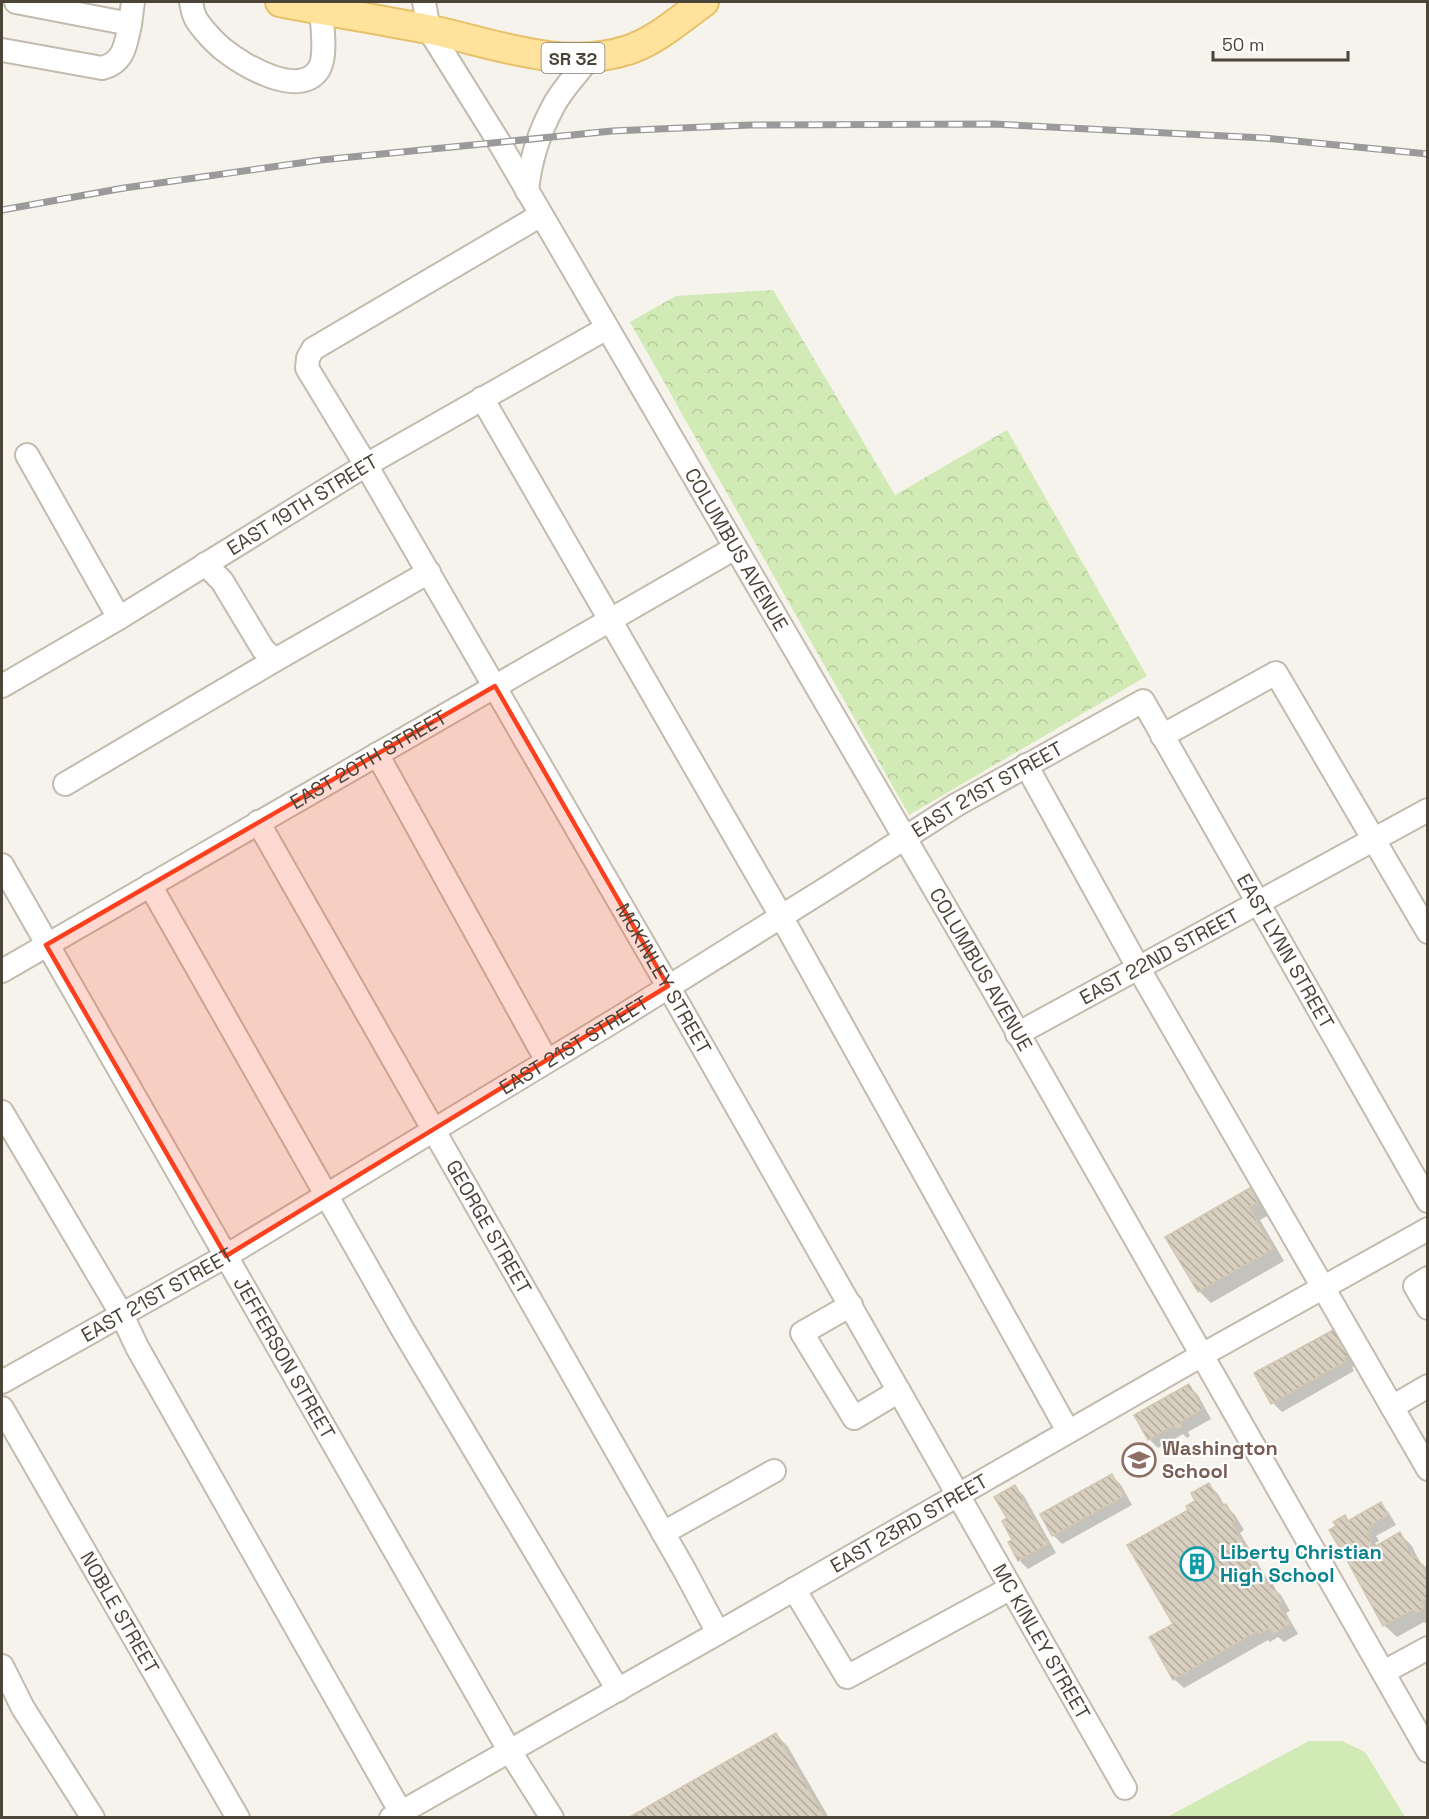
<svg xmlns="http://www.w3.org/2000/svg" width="1429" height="1819" font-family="'Space Grotesk',sans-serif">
<defs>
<pattern id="forest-crowns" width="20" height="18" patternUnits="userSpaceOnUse" patternTransform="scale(1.5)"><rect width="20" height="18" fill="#d2eab5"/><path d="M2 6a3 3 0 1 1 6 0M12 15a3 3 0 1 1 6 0" fill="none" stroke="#b6ca9c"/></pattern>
<pattern id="building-back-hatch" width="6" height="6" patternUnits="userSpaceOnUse" patternTransform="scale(1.5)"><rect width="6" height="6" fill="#d8cfc1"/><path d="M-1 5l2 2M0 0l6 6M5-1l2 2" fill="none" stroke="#b1aa9e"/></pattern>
</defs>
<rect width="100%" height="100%" fill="#f6f3ec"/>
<path fill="url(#forest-crowns)" d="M773,290L895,495L1007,430L1147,676L909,815L630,322L676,296Z"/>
<path fill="#d2eab5" d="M1309,1741H1342L1365,1752L1405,1817H1167Z"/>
<g fill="#0003">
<path d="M1254,1186L1274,1212L1260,1220L1284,1261L1211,1303L1199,1291Z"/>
<path d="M1335,1330L1358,1364L1352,1367L1354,1371L1282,1412L1273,1403Z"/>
<path d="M1189,1386L1198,1395L1211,1419L1188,1432L1190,1436L1187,1438L1183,1434L1158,1448L1149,1439Z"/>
<path d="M1112,1476L1121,1485L1132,1505L1062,1544L1053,1535Z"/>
<path d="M1209,1485L1218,1494L1225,1506L1235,1515L1244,1530L1240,1533L1271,1586L1281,1595L1290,1611L1286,1613L1298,1634L1284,1642L1278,1637L1270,1642L1268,1640L1184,1688L1174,1679L1151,1638L1175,1624L1190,1510Z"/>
<path d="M1015,1487L1024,1496L1056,1553L1028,1569L1019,1560L1009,1519Z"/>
<path d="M1380,1503L1389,1513L1396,1525L1376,1536L1379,1541L1375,1543L1377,1547L1400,1534L1412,1546L1419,1561L1428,1569V1625L1424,1622L1397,1637L1384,1625L1331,1531L1345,1517L1349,1522Z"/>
<path d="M776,1734L788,1747L829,1818H631Z"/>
</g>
<g fill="url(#building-back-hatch)" stroke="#d3c7b4" stroke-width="1.5">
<path d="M1255,1185L1263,1199L1249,1207L1273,1249L1198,1292L1165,1237Z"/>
<path d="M1335,1329L1350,1355L1344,1358L1346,1361L1271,1404L1254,1373Z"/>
<path d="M1189,1384L1203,1409L1180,1422L1182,1426L1177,1430L1174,1425L1148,1440L1134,1415Z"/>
<path d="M1112,1474L1124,1496L1052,1536L1040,1514Z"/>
<path d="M1209,1483L1222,1506L1226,1504L1236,1521L1232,1523L1268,1586L1272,1584L1282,1602L1278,1604L1290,1624L1273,1634L1270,1628L1260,1634L1258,1631L1173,1680L1149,1637L1173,1624L1127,1545L1188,1510L1186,1506L1195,1501L1191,1493Z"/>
<path d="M1015,1485L1048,1544L1018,1561L1008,1542L1012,1540L1002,1521L1007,1518L994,1497Z"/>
<path d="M1381,1502L1388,1515L1368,1527L1371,1531L1367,1533L1373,1547L1348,1562L1329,1530L1336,1526L1333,1522L1345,1515L1348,1521Z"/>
<path d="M1400,1532L1413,1558L1416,1556L1428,1577V1599L1421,1602L1425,1608L1415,1614L1412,1610L1383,1626L1348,1562Z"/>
<path d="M776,1733L825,1818H628Z"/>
</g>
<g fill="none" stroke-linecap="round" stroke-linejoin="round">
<defs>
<g id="minor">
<path d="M16,2L130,24L133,2"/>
<path d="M191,2C192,7 193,14 196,19C202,29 215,43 224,50C244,66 300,99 319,69C327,56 322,25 321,10"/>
<path id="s1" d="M424,2L429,30L499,142L990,984L1428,1751"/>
<path d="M2,50L102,68C124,63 126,44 130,24"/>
<path d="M527,191C530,160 540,130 555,103C564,87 578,73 589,58"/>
<path id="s2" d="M541,215L313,349L308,358L307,368L366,465L668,986L1125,1788"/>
<path d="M482,398L781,916L1068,1431"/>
<path d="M27,455L119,618"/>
<path d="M205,564L222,581L263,649L275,660"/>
<path id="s3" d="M2,686L119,618L366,465L607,328"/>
<path d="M1162,736L1276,673L1428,932"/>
<path d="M377,754L547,1061"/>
<path d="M1026,765L1139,969L1428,1469"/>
<path d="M65,784L275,660L429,572"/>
<path id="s4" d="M258,822L685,1571L718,1633"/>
<path id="s5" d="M2,865L509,1750L552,1818"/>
<path d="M150,885L403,1330L618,1690"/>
<path id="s6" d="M2,971L735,548"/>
<path id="s7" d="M1017,1034L1428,810"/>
<path d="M2,1112L122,1315L137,1347L404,1818"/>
<path d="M1428,1278L1415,1286L1428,1308"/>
<path d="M851,1305L802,1333L854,1418L899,1391"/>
<path id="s8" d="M2,1382L226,1256L622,1016L835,883L956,805L1143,701L1428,1201"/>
<path d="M1392,1407L1428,1386"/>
<path id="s9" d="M2,1408L238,1818"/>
<path d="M663,1533L774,1471"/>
<path d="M794,1589L847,1677L1011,1588"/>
<path d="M2,1666L23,1708L93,1818"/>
<path d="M1384,1672L1428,1648"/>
<path id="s10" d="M391,1818L718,1633L1202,1355L1428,1229"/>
</g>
<path id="major" d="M280,2C330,12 381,20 432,30C495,44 563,71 628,50C656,41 680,19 704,2"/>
</defs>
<use href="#minor" stroke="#c2bbae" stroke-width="26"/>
<use href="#major" stroke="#e6c16a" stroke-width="32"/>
<use href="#minor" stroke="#fff" stroke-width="22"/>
<use href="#major" stroke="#ffe39c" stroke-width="28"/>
<defs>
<path id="rail" d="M2,210L124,188L321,160L612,131L750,125L993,124L1264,138L1428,154"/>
</defs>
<use href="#rail" stroke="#9a9a9a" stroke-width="7"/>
<use href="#rail" stroke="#fff" stroke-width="4.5" stroke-dasharray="14" stroke-linecap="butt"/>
</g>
<path fill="#fc3f1d" fill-opacity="0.2" stroke="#fc3f1d" stroke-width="4.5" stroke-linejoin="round" d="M495,686L668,986L226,1256L46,945Z"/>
<defs>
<symbol id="school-ring" viewBox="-11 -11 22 22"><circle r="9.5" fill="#fff" stroke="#8d6e63" stroke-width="1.5"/><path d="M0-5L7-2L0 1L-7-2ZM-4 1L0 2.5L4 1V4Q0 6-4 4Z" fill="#8d6e63"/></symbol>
<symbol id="building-ring" viewBox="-11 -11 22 22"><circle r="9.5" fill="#fff" stroke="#0f9aa8" stroke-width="1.5"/><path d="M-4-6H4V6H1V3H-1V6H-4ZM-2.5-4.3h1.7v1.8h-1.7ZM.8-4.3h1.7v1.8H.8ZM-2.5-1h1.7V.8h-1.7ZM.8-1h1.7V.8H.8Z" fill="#0f9aa8"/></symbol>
</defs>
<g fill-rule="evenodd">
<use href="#school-ring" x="1120" y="1441" width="38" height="38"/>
<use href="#building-ring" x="1178" y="1545" width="38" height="38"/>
</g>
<g text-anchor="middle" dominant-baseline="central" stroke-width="4.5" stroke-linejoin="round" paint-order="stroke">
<rect fill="#fff" stroke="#817c74" stroke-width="1.5" x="541.5" y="43" width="63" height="30" rx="4.5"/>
<g font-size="18" font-weight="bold" fill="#4b4439">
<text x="573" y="58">SR 32</text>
</g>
<g font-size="20" fill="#4b4439" stroke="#fff">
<text stroke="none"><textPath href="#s3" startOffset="351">EAST 19TH STREET</textPath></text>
<text stroke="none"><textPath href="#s1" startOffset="632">COLUMBUS AVENUE</textPath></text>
<text stroke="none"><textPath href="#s6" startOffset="423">EAST 20TH STREET</textPath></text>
<text stroke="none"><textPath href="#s8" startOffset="1150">EAST 21ST STREET</textPath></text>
<text stroke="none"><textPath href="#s8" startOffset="1617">EAST LYNN STREET</textPath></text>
<text stroke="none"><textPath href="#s7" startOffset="162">EAST 22ND STREET</textPath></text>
<text stroke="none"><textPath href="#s1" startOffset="1118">COLUMBUS AVENUE</textPath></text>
<text stroke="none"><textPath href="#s2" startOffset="992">MCKINLEY STREET</textPath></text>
<text stroke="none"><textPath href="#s8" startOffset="664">EAST 21ST STREET</textPath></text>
<text stroke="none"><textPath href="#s4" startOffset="466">GEORGE STREET</textPath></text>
<text stroke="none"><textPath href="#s8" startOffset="178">EAST 21ST STREET</textPath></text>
<text stroke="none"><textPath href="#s5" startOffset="568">JEFFERSON STREET</textPath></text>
<text stroke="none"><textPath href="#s10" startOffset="596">EAST 23RD STREET</textPath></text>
<text stroke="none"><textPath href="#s9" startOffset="236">NOBLE STREET</textPath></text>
<text stroke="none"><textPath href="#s2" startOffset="1755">MC KINLEY STREET</textPath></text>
</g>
<g font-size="20" font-weight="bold" fill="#785e54" stroke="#fff" text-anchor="start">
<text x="1162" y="1448">Washington<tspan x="1162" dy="23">School</tspan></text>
</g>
<g font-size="20" font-weight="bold" fill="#0d838f" stroke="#fff" text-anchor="start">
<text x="1220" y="1552">Liberty Christian<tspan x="1220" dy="23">High School</tspan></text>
</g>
</g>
<rect width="1429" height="1819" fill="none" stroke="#4b4439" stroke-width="6"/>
<path d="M1213 51v9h135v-9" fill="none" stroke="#4b4439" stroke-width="3"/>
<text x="1222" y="51" font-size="18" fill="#4b4439" stroke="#ffffff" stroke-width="4.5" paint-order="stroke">50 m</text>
</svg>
